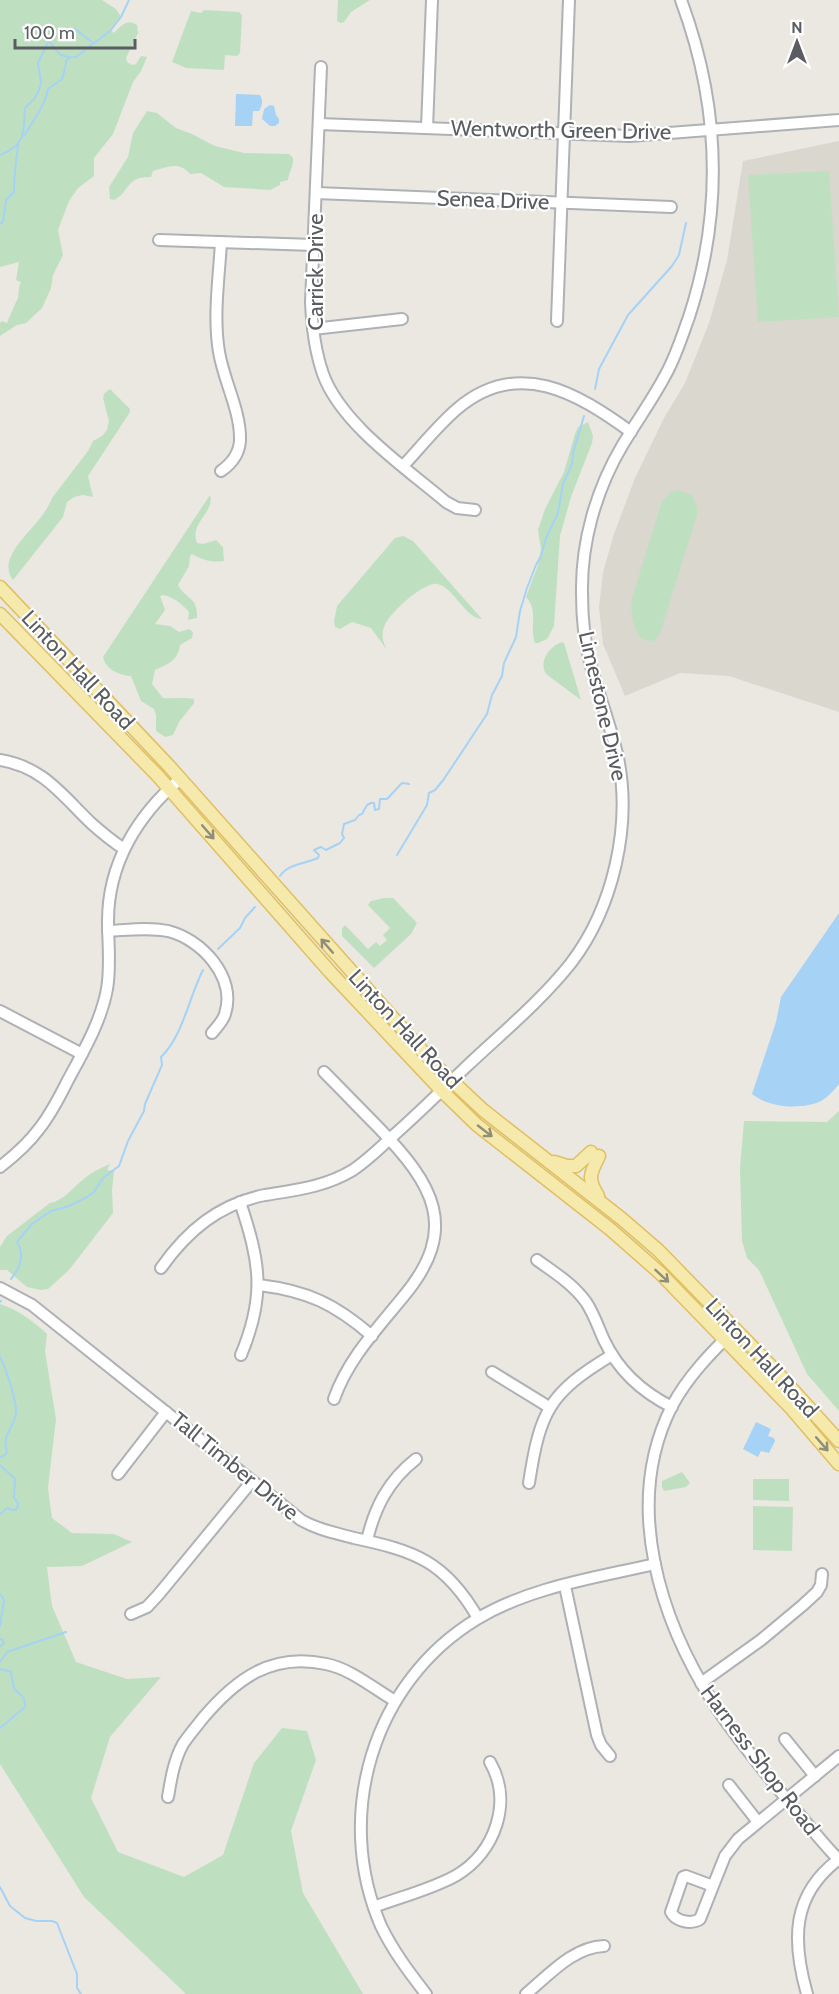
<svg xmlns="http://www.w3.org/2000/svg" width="839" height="1994" font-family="Cabin,sans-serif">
<rect width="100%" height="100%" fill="#eae8e1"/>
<path fill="#dad7cf" d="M839,141V712L729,676L680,673L625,696L603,644L599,607L603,572L614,534L635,478L664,418L685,383L709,323L727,260L743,161Z"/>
<g fill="#bfe0c0">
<path d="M0,0H102L116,9L121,17L111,30L114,33C121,26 127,18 137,25L138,33L126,58L127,62L132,65L136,64L141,56L147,57L141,71L133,82L113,134L94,158V176L78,188L69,201L58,230L63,255L53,275L51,288L42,308L26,323L17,325L0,336V323L2,321L7,323C8,320 17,300 18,298C19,292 18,288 21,282L16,280L19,262L0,267Z"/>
<path d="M338,0H370L351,12L344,22L341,23L337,21Z"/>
<path d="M204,10L239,12L242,15L240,53L237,56L225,55L224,70L186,68L172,62L191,11L201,13Z"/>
<path d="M147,111L157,113L176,128L192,134L215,146L244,153L289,154L293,158C294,166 289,172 288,180L280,182V185L270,190L224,187L201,173L190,174C179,161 167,167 153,171L151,177C126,176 130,192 114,200L110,199L109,187L128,157L133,133Z"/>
<path d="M829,171L839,317L758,322L748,175Z"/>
<path d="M110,389L130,409V412L88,476L93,497L83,495L74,497L67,502L63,517L13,580C0,563 18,544 30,530C39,520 47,511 52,498L88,451L93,441L102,436L107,430L109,421L103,398L104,394Z"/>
<path d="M588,422L593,436L592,443L571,497L560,536L554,626L547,639L538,643H535C529,627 539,611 526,597L538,565L541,549L538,530L545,509L564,472L575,434L578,427Z"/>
<path d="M678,490L692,495L697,507V515L660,634L654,641C633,644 630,613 632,598L662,501L671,492Z"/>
<path d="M210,495C215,513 189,522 197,543L203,544L216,540L223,547L224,561C213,563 202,560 192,554L190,556L189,566L178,585C186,600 198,596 197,618L188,620L189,612C182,604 174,597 163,595L160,596L165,610L155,624L170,626L179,632L189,629L193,632L192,638L180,645C178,661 168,664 155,670L152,684L163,698C173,699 184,697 194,699V703L179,722L173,735L165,737L156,731V715L154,709L141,701L131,676C119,675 106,670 103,657Z"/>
<path d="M403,536L413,541L482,619C464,617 455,589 438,584C424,581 388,614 384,627C381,635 383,642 387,650L371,628L352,622L340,629L335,627L334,621L337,606L395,538Z"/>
<path d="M562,642L564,643L581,700L546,674C538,661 550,646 562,642Z"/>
<path d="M384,898H393L417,923L411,934L374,968L342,936V929L345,925L368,949L376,942L380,946L387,940L383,935L390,928L368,905L371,901Z"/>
<path d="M839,1111V1411L807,1374L759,1270L747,1258L742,1241L740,1168L744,1121L827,1122Z"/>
<path d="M110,1164L107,1170L114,1171L112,1190L113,1213L69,1270L48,1289L41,1290L27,1287L7,1270H0V1247L7,1236L50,1203C65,1200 73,1187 85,1178C92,1172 101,1168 110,1164Z"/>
<path d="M0,1304C19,1310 33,1321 47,1334L45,1351L56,1419L48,1488L52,1518L72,1533L114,1534L132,1542L82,1566L47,1567L52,1606L76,1662L127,1679L161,1677L110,1737L91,1798L118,1852L184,1877L223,1855L254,1763L282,1728L307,1731L316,1760L291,1831L303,1893L363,1994H186L84,1897L0,1764Z"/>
<path d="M682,1472L690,1483L686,1487L664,1491L662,1487V1481Z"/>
<path d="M753,1479H789V1501L753,1500Z"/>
<path d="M753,1506L793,1507L792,1551L753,1550Z"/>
</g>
<g fill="#a6d2f5">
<path d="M236,94L260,95C263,100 263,105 259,111H253L252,126H235Z"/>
<path d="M270,105L274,106L276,115L279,119V123L275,126H270L262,119L264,109Z"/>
<path d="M839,913V1084C834,1090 828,1097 821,1101C802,1110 769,1108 752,1094L776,1022L781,997Z"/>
<path d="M756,1422L771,1429L768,1436L774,1438L775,1441L769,1453L761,1451L758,1457L743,1449Z"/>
</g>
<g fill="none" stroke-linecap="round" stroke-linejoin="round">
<g stroke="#a6d2f5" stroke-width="2">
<path d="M64,36L70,29H75L92,42"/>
<path d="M24,136C33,121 45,106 48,89L62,79C64,72 66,67 66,61L69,58"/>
<path d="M0,155C27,144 23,133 25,108L35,98L39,90L41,83L38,63L48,42H50C57,52 61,59 76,57L111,30L121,17L129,0"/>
<path d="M0,224L3,222L6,200L14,192C14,176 16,161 18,145"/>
<path d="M595,389L599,369L628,315L672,266L679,255L686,223"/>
<path d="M397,855L427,805L429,793L435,790L444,779L487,714L492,695L502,676L504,663L516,637L520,611L527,588L536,565L541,556L546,538L558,513L563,484L572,464L573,453L584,416"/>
<path d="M280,876C288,864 304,864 318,858L319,855L314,850L321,847L326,850L340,843L344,838L342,834L344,824L355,820L359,815L362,814L367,805L371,803H374L375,810L379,809L380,799H387L402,783L409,784"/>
<path d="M218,949L240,928L245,918L255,907"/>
<path d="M11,1279C21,1267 25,1255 17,1242L32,1224L51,1211L69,1206L87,1197L94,1192L103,1178L119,1166L128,1141L144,1111L145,1104L162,1065L161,1057C183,1036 189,997 203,970"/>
<path d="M0,1302L1,1301"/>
<path d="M0,1357C6,1369 16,1398 16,1412C15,1428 1,1433 7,1452L5,1455L0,1457"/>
<path d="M0,1465L15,1479L14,1498L18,1503L17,1509L13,1510L7,1508L0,1514"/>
<path d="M0,1594L4,1600L0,1626"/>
<path d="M0,1639L3,1640L4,1643L0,1647"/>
<path d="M0,1662L7,1652L66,1632"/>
<path d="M0,1669L11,1672L14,1689L24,1698L25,1707L0,1728"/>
<path d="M0,1887L10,1906L25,1918L36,1921H52L57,1923L77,1974V1988L81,1994"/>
</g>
<defs>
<g id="minor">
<path d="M321,67L311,302C312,326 315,351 323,374C341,424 406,468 446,502L457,508L475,510"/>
<path d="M319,124L630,136L839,120"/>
<path d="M427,128L432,0"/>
<path d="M316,193L671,207"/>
<path d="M159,240L314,245"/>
<path d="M221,242C219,278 213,316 219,352C224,382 241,411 240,441C239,454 231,464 221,471"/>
<path d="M557,321L569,0"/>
<path d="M313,329L402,319"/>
<path d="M403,466C421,447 437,426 457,409C518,357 577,393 631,432"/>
<path d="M0,760C43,767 61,794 91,823C101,832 112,841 124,849"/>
<path d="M108,931C128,930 148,927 168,931C201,939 237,977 225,1014C223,1021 217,1027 212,1033"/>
<path d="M0,1011L82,1054"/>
<path d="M324,1072C342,1090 360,1109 378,1127C433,1184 461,1228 403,1297C377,1329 348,1359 334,1399"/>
<path d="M0,1167C14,1156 28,1144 39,1129C51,1114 59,1098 67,1082C83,1052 101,1022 107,989C111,966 108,944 108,921C108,863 138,815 180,779"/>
<path d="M240,1202C260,1262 266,1295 241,1355"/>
<path d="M537,1260C555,1273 573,1284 586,1302C594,1314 598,1327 604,1340C618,1370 642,1392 672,1407"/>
<path d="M161,1268C187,1231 219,1204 265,1195C296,1190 325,1187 353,1170C368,1160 381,1147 394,1135C419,1113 443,1089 467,1066C502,1033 541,1001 571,963C613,908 632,826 618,758C611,726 598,694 590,662C584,640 582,616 582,593C581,543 596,490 622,446C636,422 653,399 666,374C676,356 682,336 689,317C724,210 720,105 681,0"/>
<path d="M259,1285C308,1291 335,1304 372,1336"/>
<path d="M0,1288L32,1305L301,1520C318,1530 336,1533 354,1538C415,1551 445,1561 478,1618"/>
<path d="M735,1329C711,1353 688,1376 672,1406C622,1504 660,1621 716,1707C735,1736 758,1763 779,1790C799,1813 817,1837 838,1859"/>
<path d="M492,1372L549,1407"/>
<path d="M118,1474L166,1412"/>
<path d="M529,1483C540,1411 549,1393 612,1355"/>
<path d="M367,1540C375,1507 388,1481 416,1459"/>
<path d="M565,1586L597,1735L601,1745L610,1756"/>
<path d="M131,1614L147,1607L159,1594L252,1481"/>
<path d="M701,1683L761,1640L803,1605L817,1592L821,1585L822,1574"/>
<path d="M785,1739L815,1776"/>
<path d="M729,1785L758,1822"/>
<path d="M168,1797C171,1779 174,1760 183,1744C189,1735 196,1727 203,1718C236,1679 272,1652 326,1664C351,1669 373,1688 395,1701"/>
<path d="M713,1886L700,1919C691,1925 675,1921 671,1912L683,1877L686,1876L713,1886L725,1856L738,1839L839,1756"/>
<path d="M374,1907C400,1897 433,1889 457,1875C495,1852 513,1802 490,1762"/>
<path d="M426,1994C409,1972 393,1951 381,1926C333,1815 373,1682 477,1619C530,1587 595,1578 655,1564"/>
<path d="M526,1994C549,1975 573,1947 604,1946"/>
<path d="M807,1994C792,1941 791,1895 839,1859"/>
</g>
<g id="major">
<path d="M0,587L169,766L433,1063L483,1110L622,1219L658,1250L774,1369L839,1441"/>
<path d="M0,614L158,776L331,973L442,1091L477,1125L610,1229L660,1273L791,1408L839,1464"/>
<path d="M554,1162L567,1166H576L591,1152"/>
<path d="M598,1196C587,1178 590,1174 599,1156"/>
</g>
</defs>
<use href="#minor" stroke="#aeb1b5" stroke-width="14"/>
<use href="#major" stroke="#e1bf63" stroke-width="15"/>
<use href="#minor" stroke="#fff" stroke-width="10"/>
<use href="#major" stroke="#f5eaab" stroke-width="12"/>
</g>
<defs><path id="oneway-shaft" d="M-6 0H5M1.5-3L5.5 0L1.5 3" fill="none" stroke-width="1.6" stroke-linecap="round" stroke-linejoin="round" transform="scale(1.5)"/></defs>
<g stroke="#908e7a">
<use href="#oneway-shaft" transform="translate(208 832) rotate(49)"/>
<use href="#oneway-shaft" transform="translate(327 946) rotate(-131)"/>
<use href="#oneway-shaft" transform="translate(485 1131) rotate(38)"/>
<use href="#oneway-shaft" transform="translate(662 1276) rotate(43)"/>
<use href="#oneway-shaft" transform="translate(822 1444) rotate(49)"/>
</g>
<g text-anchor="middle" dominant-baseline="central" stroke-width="4.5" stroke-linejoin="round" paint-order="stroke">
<g font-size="22" fill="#595c60" stroke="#fff">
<text transform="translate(561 130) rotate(1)">Wentworth Green Drive</text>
<text transform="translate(493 200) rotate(2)">Senea Drive</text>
<text transform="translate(315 272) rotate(-90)">Carrick Drive</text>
<text transform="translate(78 670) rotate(47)">Linton Hall Road</text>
<text transform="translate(603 706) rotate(77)">Limestone Drive</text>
<text transform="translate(405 1029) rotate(47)">Linton Hall Road</text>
<text transform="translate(762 1358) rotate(47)">Linton Hall Road</text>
<text transform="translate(235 1466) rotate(39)">Tall Timber Drive</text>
<text transform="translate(760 1760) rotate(53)">Harness Shop Road</text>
</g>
</g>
<g transform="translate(797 42)" stroke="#ffffff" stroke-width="4.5" paint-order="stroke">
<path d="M0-4.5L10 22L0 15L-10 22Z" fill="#595c60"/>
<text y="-9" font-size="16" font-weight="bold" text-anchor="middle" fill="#595c60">N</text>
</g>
<path d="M15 39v9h120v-9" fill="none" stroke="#595c60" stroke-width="3"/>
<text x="24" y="39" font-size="18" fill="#595c60" stroke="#ffffff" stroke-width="4.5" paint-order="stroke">100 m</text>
</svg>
